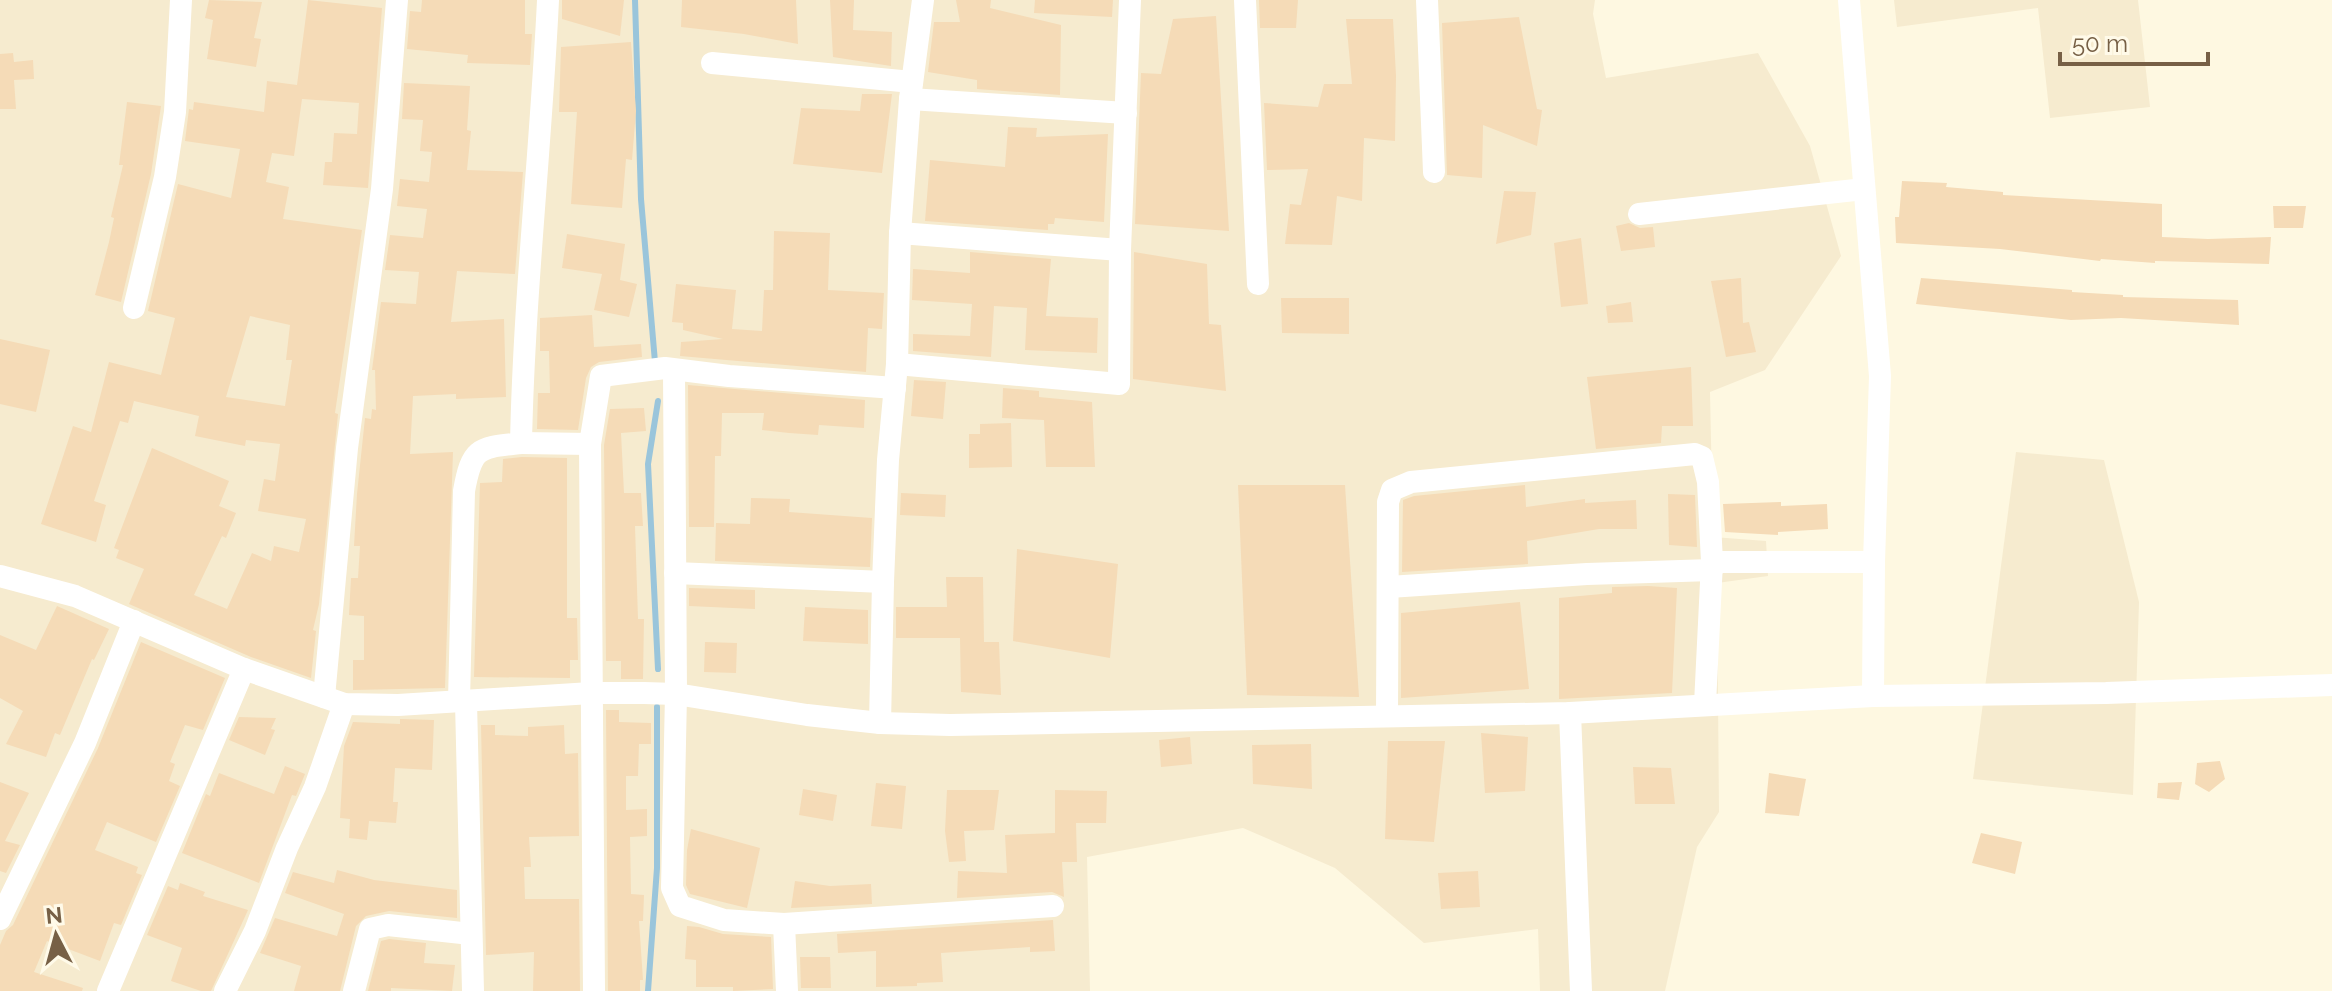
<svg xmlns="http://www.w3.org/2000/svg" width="2332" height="991" font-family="Raleway,sans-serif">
<rect width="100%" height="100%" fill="#fef8e1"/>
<g fill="#f6ebcf">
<path d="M0,0H1595L1593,14L1606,78L1758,53L1810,146L1841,256L1765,370L1710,392L1713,537L1766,541L1768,576L1717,583L1719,812L1697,847L1665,991H1540L1538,929L1424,943L1335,868L1243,828L1087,857L1090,991H0Z"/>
<path d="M1894,0H2138L2150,107L2050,118L2038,8L1897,27Z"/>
<path d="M2016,452L2104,460L2139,602L2133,795L1973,779Z"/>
</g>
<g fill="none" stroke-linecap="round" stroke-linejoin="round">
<g stroke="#9ac5db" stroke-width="6">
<path d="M635,0L641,199L655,362"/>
<path d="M658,401L648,464L658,669"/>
<path d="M648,991L657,868V707"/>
</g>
</g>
<g fill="#f5dbb7" fill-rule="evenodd">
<path d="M209,0L262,2L254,38L261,39L256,67L207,59L213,20L205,18Z"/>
<path d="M308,0L382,8L368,188L323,185L325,162H332L334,133L357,134L359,103L302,99L294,156L272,153L266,182L289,187L283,219L362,230L335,413L338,414L319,604L313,630L316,631L311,678L251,657L129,604L144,569L116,558L119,550L114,548L152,448L229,481L219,506L236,513L226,538L222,536L194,595L227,609L252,553L271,561L274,546L299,552L306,519L258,511L264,479L275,481L280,444L246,440L245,446L195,436L199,416L134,401L128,423L120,421L94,501L106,505L96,542L41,524L73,426L91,432L109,362L161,375L175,318L148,311L178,184L231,198L240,149L185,141L189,109L193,110L194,102L264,112L267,81L297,85ZM250,316L290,325L286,360H292L285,406L226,397Z"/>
<path d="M422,0H525V34H532L530,65L467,63L468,55L407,49L410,11L421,12Z"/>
<path d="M562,0H624L620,36L562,19Z"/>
<path d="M682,0H796L798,44L744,34L681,27Z"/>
<path d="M830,0H854L853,30L892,32L891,66L833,57Z"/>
<path d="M956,0H991L990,8L1061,25L1060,95L977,89V80L928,72L934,22H960Z"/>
<path d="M1035,0H1113L1112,17L1034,13Z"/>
<path d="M1259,0H1298L1296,28H1260Z"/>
<path d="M1216,16L1229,231L1135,224L1141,73L1161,74L1173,19Z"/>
<path d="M1519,17L1537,109L1542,110L1537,146L1483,125L1482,178L1447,175L1442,23Z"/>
<path d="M1346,19H1393L1396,76L1395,141L1364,138L1362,201L1337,196L1332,245L1285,244L1290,204L1301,205L1308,169L1267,170L1264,103L1318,107L1324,84H1352Z"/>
<path d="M631,42L636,111L632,160L626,159L622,208L571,204L577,112H559L561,47Z"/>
<path d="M13,53L14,62L33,60L34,79L14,80L16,109H0V54Z"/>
<path d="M404,83L470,86L467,130L471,131L467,170L523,172L515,274L457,271L451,322L504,319L506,397L456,399V394L413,396L410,454L453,452L445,688L353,690V660H364V616L349,615L351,578H358L360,546H354L357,494L365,418L371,419L372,409L376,410L375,370H372L381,302L416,304L419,272L385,270L390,235L423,238L427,209L397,206L400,179L429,182L432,152L420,151L423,120L402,119Z"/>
<path d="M862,94H892L882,173L793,164L801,108L860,111Z"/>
<path d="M127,102L161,106L151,174L121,302L95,295L109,242L114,218L111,217L123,165H119Z"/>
<path d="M1008,127L1037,128L1036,137L1108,134L1104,222L1055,218L1054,224H1048V230L925,221L930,160L1005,167Z"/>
<path d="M1902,181L1947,183L1946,187L2003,192V195L2162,204V237L2208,239L2271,237L2269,264L2155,261V263L2101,259L2100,261L2000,249L1896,243L1895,217H1899Z"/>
<path d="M1504,191L1536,192L1531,235L1496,244Z"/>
<path d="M2273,206H2306L2303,228H2274Z"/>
<path d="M1629,223L1640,228L1653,227L1655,247L1621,251L1616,226Z"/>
<path d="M774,231L830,233L828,290L884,293L882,329L868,328L866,372L680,356L681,342L723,339L683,330V323L672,322L676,284L736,290L732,329L762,331L764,290H773Z"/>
<path d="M567,234L625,244L620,280L637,284L629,317L594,310L602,274L562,268Z"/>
<path d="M1581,238L1588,304L1561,307L1554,243Z"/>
<path d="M970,252L1051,259L1046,316L1098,318L1097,353L1025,350L1027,308L994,306L991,357L913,351V334L970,336L972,304L912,300L913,269L970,273Z"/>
<path d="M1134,252L1207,264L1209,324L1221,325L1226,391L1133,379Z"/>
<path d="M1741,278L1743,323L1749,322L1756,352L1726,357L1711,281Z"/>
<path d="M1921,278L2072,290V292L2123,295V297L2238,300L2239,325L2121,318L2071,320L1916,304Z"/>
<path d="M1281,298H1349V334L1282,333Z"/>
<path d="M1631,302L1633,322L1608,323L1606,306Z"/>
<path d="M592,315L594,347L641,344L642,357L599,362L591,367L586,378L578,430L537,429L538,393H550L549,351H540V318Z"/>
<path d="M0,339L50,350L36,412L0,404Z"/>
<path d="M1691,367L1693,426H1662L1661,443L1596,449L1587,377Z"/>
<path d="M914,380L946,382L943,419L911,416Z"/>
<path d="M688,385L865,400L864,428L819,425L818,435L789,433L762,430L764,413H722L721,456H715L714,527H689Z"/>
<path d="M1003,388L1039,391V397L1092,402L1095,467H1046L1044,420L1002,418Z"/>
<path d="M644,408L646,431L621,433L624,493H641L643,526H635L638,619H644L643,679H621V661H606L604,445L610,409Z"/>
<path d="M1011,423L1012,467L969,468V434H980V424Z"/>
<path d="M522,457L567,458V618H577L578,660H570V678L474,677L480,483L502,482L503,459Z"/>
<path d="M1238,485H1345L1359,697L1247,695Z"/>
<path d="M1525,485L1526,507L1585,499V503L1636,500L1637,529H1599L1527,541L1528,564L1402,572L1403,500L1414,496Z"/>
<path d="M901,493L946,495L945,517L900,515Z"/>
<path d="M1668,494L1695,495L1697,547L1669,545Z"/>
<path d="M751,498L790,499L789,512L872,518L870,567L715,561L716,523L750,524Z"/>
<path d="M1781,502V506L1827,504L1828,529L1778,532V535L1725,532L1723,504Z"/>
<path d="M1017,549L1118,564L1110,658L1013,641Z"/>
<path d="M946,577H983L984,642H999L1001,695L961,692L960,638H896V607H947Z"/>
<path d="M1648,586L1677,588L1672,693L1559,699V598L1612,593V587Z"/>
<path d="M689,588L755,590V609L689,606Z"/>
<path d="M1520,602L1529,689L1401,698V613Z"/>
<path d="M57,606L109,629L94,660L92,659L60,735L55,733L46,757L6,744L23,711L0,698V635L36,650Z"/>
<path d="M805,607L868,610V644L803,641Z"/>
<path d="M141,642L225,678L203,730L185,725L170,762L175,764L169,781L180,786L156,842L107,822L95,850L138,867L136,873L142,875L121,925L114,923L100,961L47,941L34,972L83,988L82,991H0V945L6,931L13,925L98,748Z"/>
<path d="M705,642L737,643L736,673L704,672Z"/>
<path d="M606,710H619V722L651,723V744H639L638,776H626V810L647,809V836L630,837L631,894L644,895L643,921H639L643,980H640V991H608Z"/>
<path d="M239,717L276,718L271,729L275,730L265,755L229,740Z"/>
<path d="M400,719L434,720L432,770L395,768L393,802H398L396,823L369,821L367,840L349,838L350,819L340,818L344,746L353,722L400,724Z"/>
<path d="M481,725H495V735L528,736V727L564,725L565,754L578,753L579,836L529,837L531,867H524L525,899H579L580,991H533L534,952L486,955Z"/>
<path d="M1481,733L1528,737L1525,791L1485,793Z"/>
<path d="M1190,737L1192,764L1161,767L1159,740Z"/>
<path d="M1388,741H1445L1434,842L1385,839Z"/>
<path d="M1311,744L1312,789L1253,784L1252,745Z"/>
<path d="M2220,761L2225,779L2209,792L2195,784L2197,763Z"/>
<path d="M285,766L305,774L296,796L292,795L259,883L182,853L206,794L210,796L219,773L274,794Z"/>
<path d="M1633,767L1671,768L1675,804H1635Z"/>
<path d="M1769,773L1806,779L1799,816L1765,813Z"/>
<path d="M0,782L29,793L5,841L20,845L6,873L0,871Z"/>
<path d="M2182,782L2179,800L2157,798L2158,783Z"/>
<path d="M876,783L906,786L902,829L871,826Z"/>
<path d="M803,789L837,795L833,821L799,815Z"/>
<path d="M947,790H999L994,830L964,831L966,861L949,862L945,831Z"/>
<path d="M1055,790L1107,791L1106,823H1076L1077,862H1062L1064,897L1052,892L957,898L958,871L1007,873L1005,835L1055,833Z"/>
<path d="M691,829L760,848L747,908L690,894L686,885L687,850Z"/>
<path d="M1981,833L2022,842L2015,874L1972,863Z"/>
<path d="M337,870L374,880L457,890V918L389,911L366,916L356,926L340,991H294L301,966L260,953L275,918L337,936L344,914L285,893L293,872L334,883Z"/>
<path d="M1478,871L1480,907L1441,909L1438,873Z"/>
<path d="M795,881L830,886L871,884L872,904L791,908Z"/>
<path d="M180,883L205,892L203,896L248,910L211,991H201L171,981L182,948L147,935L168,886L178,890Z"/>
<path d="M1053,920L1055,951L1030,952V947L941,953L943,982L917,983V986L876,987V951L838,953L837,934Z"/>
<path d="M687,926L699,927L723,934L771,937L773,989L733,991V987H696V960L685,959Z"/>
<path d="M389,939L426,943L424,963L455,965L452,991L391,988V991H368L381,941Z"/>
<path d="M800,957H830L831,988H801Z"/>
</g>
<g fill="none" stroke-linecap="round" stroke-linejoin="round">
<g stroke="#fff" stroke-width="22">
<path d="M1245,0L1258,284"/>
<path d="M1427,0L1434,172"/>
<path d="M1849,0L1880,376L1874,562L1873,696"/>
<path d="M712,63L912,82"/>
<path d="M910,99L1126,113"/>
<path d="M1639,214L1864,189"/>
<path d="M900,233L1120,250"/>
<path d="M134,308L165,177L175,112L181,0"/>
<path d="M897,364L1119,384L1120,250L1130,0"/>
<path d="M674,371L676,694L672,888L680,906L724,920L784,924L1053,906"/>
<path d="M521,443L590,444L601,376L665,368L729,376L895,388"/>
<path d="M590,444L594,991"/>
<path d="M1712,562H1874"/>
<path d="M675,573L883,582"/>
<path d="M0,576L75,596L244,669L344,704L398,705L591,693H644L676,694L807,715L880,723L950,725L1570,713L1873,696L2106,693L2332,685"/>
<path d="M1389,587L1587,574L1712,570"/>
<path d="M324,697L347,448L382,189L397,0"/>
<path d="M459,701L464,491C472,446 479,448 521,443C524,295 541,148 548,0"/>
<path d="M466,702L473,991"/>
<path d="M1570,713L1581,991"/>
<path d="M1387,716L1388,502L1392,490L1411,482L1695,454L1702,457L1708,482L1712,562L1705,704"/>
<path d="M880,723L883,582L888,460L897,364L900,233L910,99L923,0"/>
<path d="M0,919L85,743L134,621"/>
<path d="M784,924L787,991"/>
<path d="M108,991L244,669"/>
<path d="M225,991L255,931L287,848L315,787L344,704"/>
<path d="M354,991L370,929L388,925L471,934"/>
</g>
</g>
<g transform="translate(56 935) rotate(354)" stroke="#fffae9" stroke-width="6" paint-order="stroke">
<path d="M0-6L14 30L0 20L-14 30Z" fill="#776046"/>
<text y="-12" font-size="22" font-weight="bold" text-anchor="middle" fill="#776046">N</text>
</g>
<path d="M2060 52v12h148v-12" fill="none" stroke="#776046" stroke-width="4"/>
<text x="2072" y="52" font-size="24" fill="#776046" stroke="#fffae9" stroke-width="6" paint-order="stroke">50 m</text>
</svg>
